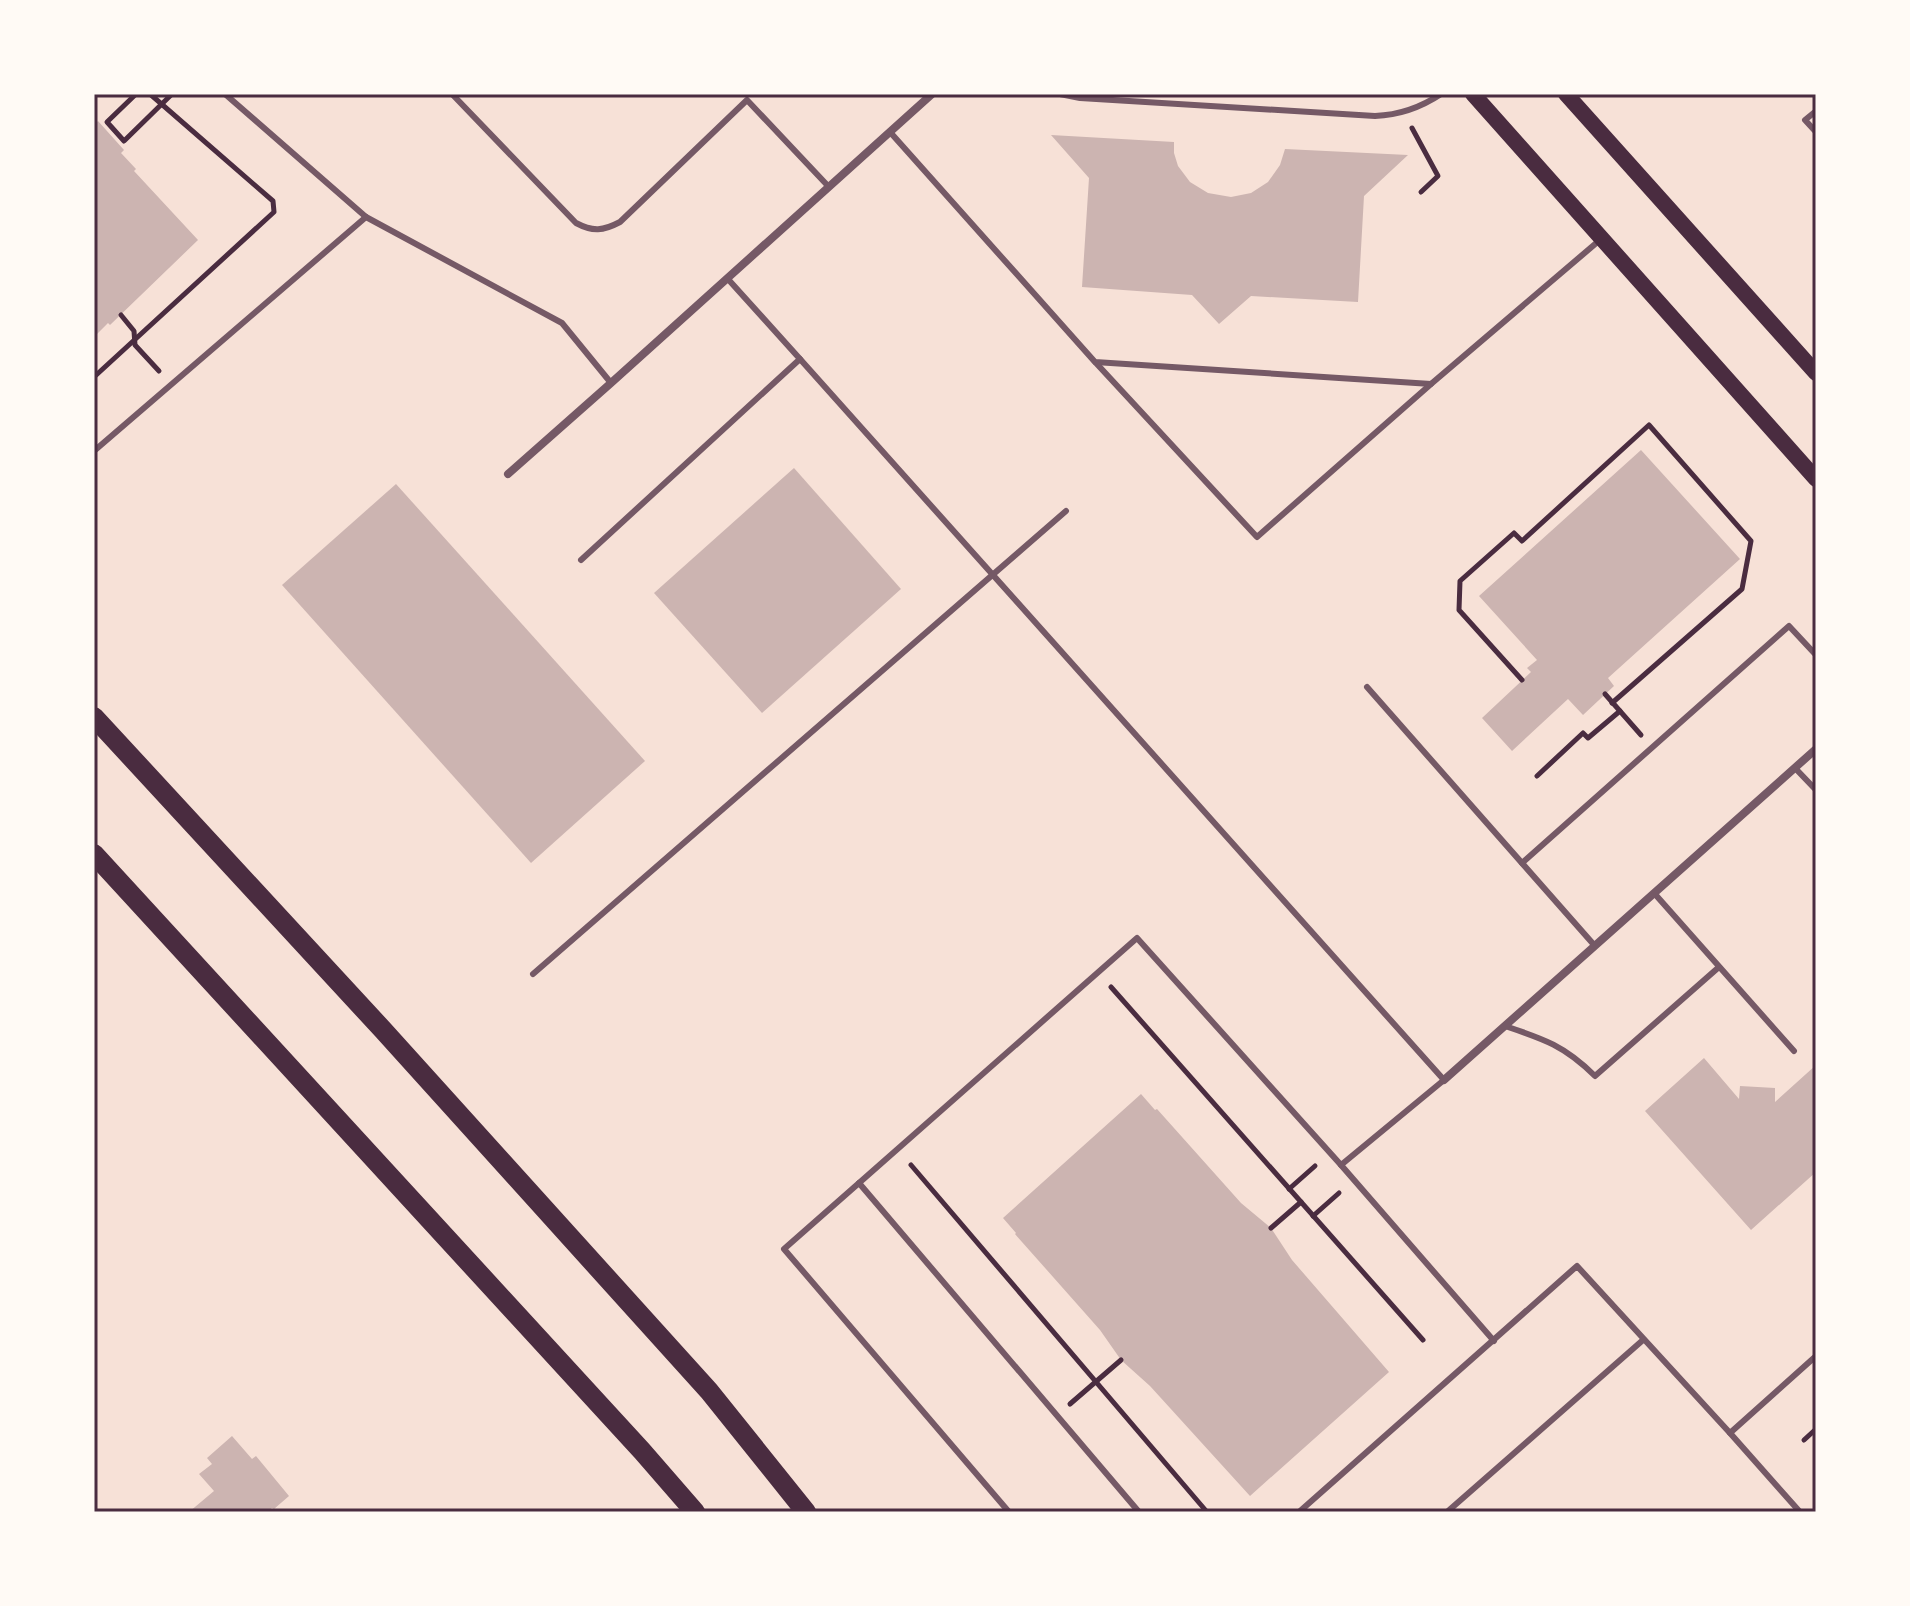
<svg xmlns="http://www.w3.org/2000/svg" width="1910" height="1606" font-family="'Archivo Narrow',sans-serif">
<rect width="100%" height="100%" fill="#f7e1d7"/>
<g fill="#ccb4b1">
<path d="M98,121L124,150L121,153L136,169L134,171L198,240L110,325L108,323L94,337V122L95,124Z"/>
<path d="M1051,135L1174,142V153L1178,166L1190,182L1208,193L1231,197L1251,193L1268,182L1280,165L1285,149L1408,155L1364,196L1358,302L1251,296L1219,324L1192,295L1082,287L1089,178Z"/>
<path d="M1641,450L1740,559L1608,678L1614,686L1583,715L1568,699L1512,751L1482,718L1531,672L1527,668L1537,660L1479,596Z"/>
<path d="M794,468L901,589L762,713L654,593Z"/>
<path d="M396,484L645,761L531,863L282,585Z"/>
<path d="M1704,1058L1739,1099L1740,1086L1775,1088V1102L1816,1065V1172L1751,1230L1645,1111Z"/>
<path d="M1141,1094L1155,1110L1157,1109L1241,1203L1271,1228L1292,1260L1389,1372L1250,1496L1150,1386L1121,1360L1100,1330L1015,1234L1016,1233L1003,1218Z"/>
<path d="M232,1436L252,1459L256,1456L289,1496L274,1509L272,1508L267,1512H189L214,1491L199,1474L212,1464L207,1458Z"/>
</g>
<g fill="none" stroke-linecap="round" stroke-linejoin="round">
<g stroke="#4a2c40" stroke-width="5">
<path d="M136,94L107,122L124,141L172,94"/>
<path d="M1412,128L1438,176L1421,192"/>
<path d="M121,315L134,331L135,345L159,371"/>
<path d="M94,377L274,212L273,201L150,94"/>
<path d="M1522,680L1459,610L1460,581L1514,533L1522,541L1649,425L1751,541L1742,589L1612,703"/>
<path d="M1605,694L1641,735"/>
<path d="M1537,776L1583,733L1588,738L1620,711"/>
<path d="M1111,987L1423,1340"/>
<path d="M911,1165L1207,1512"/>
<path d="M1289,1189L1315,1166"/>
<path d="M1313,1216L1339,1193"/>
<path d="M1271,1228L1301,1202"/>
<path d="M1070,1404L1121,1360"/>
<path d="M1804,1440L1816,1429"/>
</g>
<g stroke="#755966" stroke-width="6">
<path d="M225,94L366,217L562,323L611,383"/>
<path d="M452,94L576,223C593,232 603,231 620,222L747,100L829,187"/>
<path d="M1060,94L1080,98L1375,116C1400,115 1420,108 1441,94"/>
<path d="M1816,111L1805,120L1816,132"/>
<path d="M890,132L1095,362L1431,384L1601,239"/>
<path d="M800,359L1444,1080L1341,1165L1494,1341"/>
<path d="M1096,363L1257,537L1431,384"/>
<path d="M94,451L366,217"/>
<path d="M581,560L800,359L727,278"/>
<path d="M1367,687L1595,946"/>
<path d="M1795,768L1816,790"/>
<path d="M1522,863L1789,626L1816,655"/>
<path d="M1654,893L1794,1051"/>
<path d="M533,974L1066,511"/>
<path d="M1505,1026C1544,1039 1565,1046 1595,1076L1719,967"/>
<path d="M859,1183L1137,938L1341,1165"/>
<path d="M1730,1433L1800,1512"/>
<path d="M1009,1512L784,1249L859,1183L1139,1512"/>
<path d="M1299,1512L1577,1266L1730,1433L1816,1356"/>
<path d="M1447,1512L1643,1340"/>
</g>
<g stroke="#755966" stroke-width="8">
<path d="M508,474L611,383L932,94"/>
<path d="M1444,1080L1816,749"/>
</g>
<g stroke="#4a2c40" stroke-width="16">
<path d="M1473,94L1816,479"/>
<path d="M1566,94L1816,373"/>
</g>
<g stroke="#4a2c40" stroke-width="20">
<path d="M94,717L383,1030L709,1391L806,1512"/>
<path d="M94,854L642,1451L695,1512"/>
</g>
</g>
<rect width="1910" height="1606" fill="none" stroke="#fffaf5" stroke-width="192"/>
<rect x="96" y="96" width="1718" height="1414" fill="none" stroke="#4a2c40" stroke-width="3"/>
</svg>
